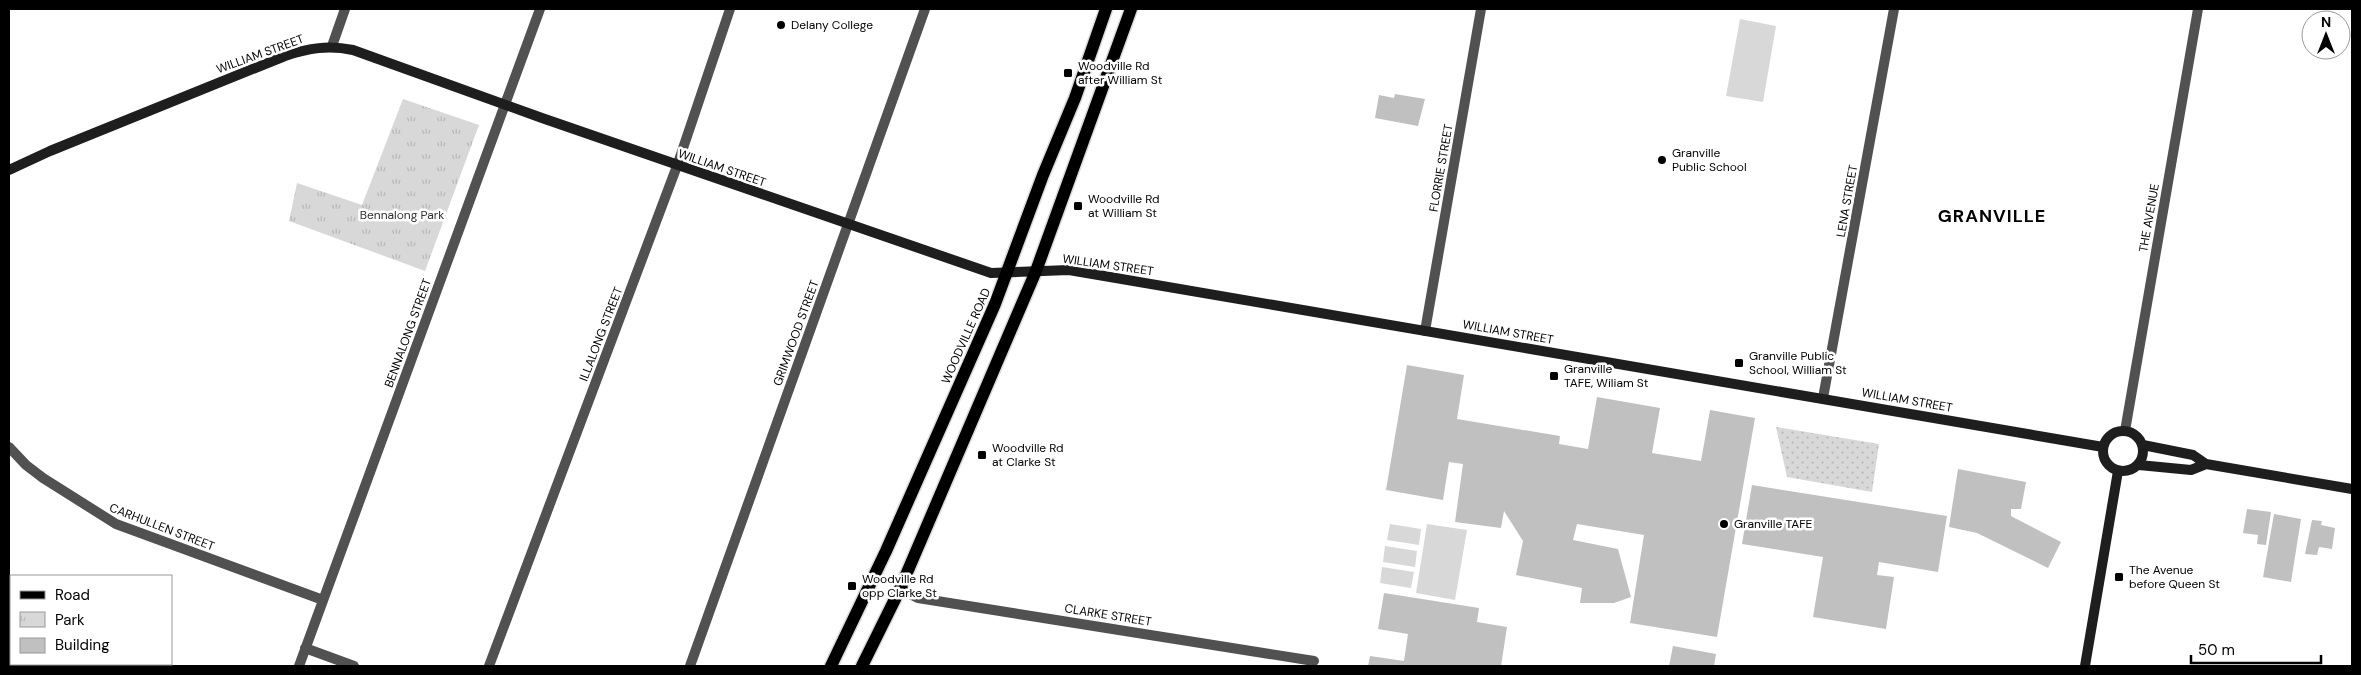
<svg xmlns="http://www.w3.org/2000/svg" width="2361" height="675" viewBox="0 0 2361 675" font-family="'DM Sans',sans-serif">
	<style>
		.grass { fill: url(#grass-dots) }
		.park { fill: url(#park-tufts) }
		.garden { fill: #d8d8d8 }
		.building { fill: #c0c0c0 }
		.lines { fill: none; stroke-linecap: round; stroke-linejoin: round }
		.primary-casing { stroke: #dbdbdb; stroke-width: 15 }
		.street { stroke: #515151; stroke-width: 10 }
		.secondary { stroke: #1e1e1e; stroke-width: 10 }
		.primary { stroke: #000; stroke-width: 12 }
		.poi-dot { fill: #000; stroke: #fff; stroke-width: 2 }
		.labels { text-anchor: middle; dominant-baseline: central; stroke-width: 5; stroke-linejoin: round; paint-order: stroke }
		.poi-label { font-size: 12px; fill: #000; stroke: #fff; text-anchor: start }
		.street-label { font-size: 12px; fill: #000; stroke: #fff }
		.park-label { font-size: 12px; fill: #2f2f2f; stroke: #fff }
		.district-label { font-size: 18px; font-weight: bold; letter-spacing: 1px; fill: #000; stroke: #fff }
	</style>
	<defs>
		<pattern id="grass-dots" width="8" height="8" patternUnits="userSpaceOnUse" patternTransform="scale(1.25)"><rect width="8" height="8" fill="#d8d8d8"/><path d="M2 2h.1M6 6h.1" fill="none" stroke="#b8b8b8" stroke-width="1.8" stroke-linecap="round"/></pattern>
		<pattern id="park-tufts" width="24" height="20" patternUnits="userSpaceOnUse" patternTransform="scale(1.25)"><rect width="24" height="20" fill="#d8d8d8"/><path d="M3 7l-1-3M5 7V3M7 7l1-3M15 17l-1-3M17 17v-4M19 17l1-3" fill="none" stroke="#b8b8b8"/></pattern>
	</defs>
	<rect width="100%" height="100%" fill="#fff"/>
	<path class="grass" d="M 1776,427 L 1879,444 L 1872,492 L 1787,477 Z"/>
	<path class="park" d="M 403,99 L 479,125 L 425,271 L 289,221 L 297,183 L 362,205 Z"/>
	<path class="garden" d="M 1740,19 L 1776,26 L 1763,102 L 1726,96 Z
		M 1390,524 L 1421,529 L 1419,545 L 1387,540 Z
		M 1427,524 L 1467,530 L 1455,600 L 1416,593 Z
		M 1385,546 L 1417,551 L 1415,567 L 1383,562 Z
		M 1382,567 L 1414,572 L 1411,588 L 1380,583 Z"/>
	<path class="building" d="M 1395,94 L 1425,99 L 1418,126 L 1375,118 L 1379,95 L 1394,98 Z
		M 1407,365 L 1464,375 L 1457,419 L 1560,436 L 1559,444 L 1588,449 L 1597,397 L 1660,408 L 1652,453 L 1701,461 L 1710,410 L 1755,418 L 1717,637 L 1630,623 L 1644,535 L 1577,524 L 1573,540 L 1618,549 L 1631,597 L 1614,603 L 1580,603 L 1582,588 L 1516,575 L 1523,541 L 1504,511 L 1501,528 L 1455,522 L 1463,464 L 1449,462 L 1443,500 L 1386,490 Z
		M 1958,469 L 2026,482 L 2021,509 L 2011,509 L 2011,516 L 2061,542 L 2048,568 L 1977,533 L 1949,527 Z
		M 1752,485 L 1947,516 L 1938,572 L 1879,562 L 1877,575 L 1894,577 L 1886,629 L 1813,617 L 1823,557 L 1742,544 Z
		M 2247,509 L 2271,512 L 2266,545 L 2257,544 L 2258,535 L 2243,533 Z
		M 2274,514 L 2301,519 L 2291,582 L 2263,577 Z
		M 2312,520 L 2322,521 L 2321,525 L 2335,528 L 2332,549 L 2319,547 L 2317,555 L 2305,554 Z
		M 1384,593 L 1479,608 L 1477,622 L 1507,627 L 1501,666 L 1368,666 L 1370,656 L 1404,661 L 1408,634 L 1378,629 Z
		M 1673,646 L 1716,654 L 1714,666 L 1669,666 Z"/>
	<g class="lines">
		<g class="primary-casing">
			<path id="primary" d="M 831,666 L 886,551 L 995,304 L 1043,175 L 1075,98 L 1106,9
				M 862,666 L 900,589 L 1036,271 L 1131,9"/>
		</g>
		<path class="street" d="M 332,46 L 345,9
			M 1425,331 L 1481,9
			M 1823,398 L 1894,9
			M 2125,431 L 2198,9
			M 9,447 L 26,465 L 43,478 L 116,524 L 323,600
			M 900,589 L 918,598 L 1314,661
			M 305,648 L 354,666
			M 299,666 L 540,9
			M 489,666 L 677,166 L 730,9
			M 690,666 L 925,9"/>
		<path class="secondary" d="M 9,170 L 50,151 L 285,56 C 309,48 328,45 353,50 L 542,118 L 991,273 L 1069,270 L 2103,447
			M2103 451a20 20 0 1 1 40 0a20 20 0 1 1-40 0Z
			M 2143,445 L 2193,455 L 2206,464 L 2352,489
			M 2139,465 L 2191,470 L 2206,464
			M 2085,666 L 2118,471"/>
		<use href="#primary" class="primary"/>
	</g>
	<g class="poi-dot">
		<circle cx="781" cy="25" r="5"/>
		<rect x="1063" y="68" width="10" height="10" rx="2.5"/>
		<circle cx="1662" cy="160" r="5"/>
		<rect x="1073" y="201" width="10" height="10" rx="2.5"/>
		<rect x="1734" y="358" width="10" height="10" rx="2.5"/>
		<rect x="1549" y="371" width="10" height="10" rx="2.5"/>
		<rect x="977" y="450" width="10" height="10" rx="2.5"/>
		<circle cx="1724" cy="524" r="5"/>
		<rect x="2114" y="572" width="10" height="10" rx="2.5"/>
		<rect x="847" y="581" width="10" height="10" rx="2.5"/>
	</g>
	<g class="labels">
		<g class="poi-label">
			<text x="791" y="25">Delany College</text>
			<text x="1078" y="66">Woodville Rd<tspan x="1078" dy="14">after William St</tspan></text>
			<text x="1672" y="153">Granville<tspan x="1672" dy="14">Public School</tspan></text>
			<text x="1088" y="199">Woodville Rd<tspan x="1088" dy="14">at William St</tspan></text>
			<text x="1749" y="356">Granville Public<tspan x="1749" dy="14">School, William St</tspan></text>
			<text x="1564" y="369">Granville<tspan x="1564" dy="14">TAFE, Wiliam St</tspan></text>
			<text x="992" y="448">Woodville Rd<tspan x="992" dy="14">at Clarke St</tspan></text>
			<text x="1734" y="524">Granville TAFE</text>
			<text x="2129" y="570">The Avenue<tspan x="2129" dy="14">before Queen St</tspan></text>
			<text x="862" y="579">Woodville Rd<tspan x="862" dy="14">opp Clarke St</tspan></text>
		</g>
		<g class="street-label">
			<text transform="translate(260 54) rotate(-20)">WILLIAM STREET</text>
			<text transform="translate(722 168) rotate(19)">WILLIAM STREET</text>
			<text transform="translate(1441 168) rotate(-80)">FLORRIE STREET</text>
			<text transform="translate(1847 201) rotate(-80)">LENA STREET</text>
			<text transform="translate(2149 218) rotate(-80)">THE AVENUE</text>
			<text transform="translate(1108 265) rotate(8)">WILLIAM STREET</text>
			<text transform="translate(1508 332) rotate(10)">WILLIAM STREET</text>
			<text transform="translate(408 333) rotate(-70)">BENNALONG STREET</text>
			<text transform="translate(796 333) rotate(-70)">GRIMWOOD STREET</text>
			<text transform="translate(601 334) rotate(-69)">ILLALONG STREET</text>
			<text transform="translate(966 336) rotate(-66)">WOODVILLE ROAD</text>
			<text transform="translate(1907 400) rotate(10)">WILLIAM STREET</text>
			<text transform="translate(162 527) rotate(21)">CARHULLEN STREET</text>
			<text transform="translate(1108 615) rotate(9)">CLARKE STREET</text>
		</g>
		<g class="park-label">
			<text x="402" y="215">Bennalong Park</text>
		</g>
		<g class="district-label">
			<text x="1992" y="216">GRANVILLE</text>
		</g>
	</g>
	<rect width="2361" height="675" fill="none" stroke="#000000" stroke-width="20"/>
	<rect x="10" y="575" width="162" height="90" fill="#ffffff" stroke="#999999"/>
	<rect x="20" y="591" width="25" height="8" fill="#000000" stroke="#999999"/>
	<text x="55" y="600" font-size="15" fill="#000000">Road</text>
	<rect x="20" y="612" width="25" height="15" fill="url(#park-tufts)" stroke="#999999"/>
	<text x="55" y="625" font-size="15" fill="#000000">Park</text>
	<rect x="20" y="638" width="25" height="15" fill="#c0c0c0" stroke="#999999"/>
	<text x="55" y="650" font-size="15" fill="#000000">Building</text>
	<g transform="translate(2326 35)"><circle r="24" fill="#ffffff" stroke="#999999"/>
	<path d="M0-4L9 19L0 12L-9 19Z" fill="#000000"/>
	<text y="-8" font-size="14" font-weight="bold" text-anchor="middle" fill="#000000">N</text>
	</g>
	<path d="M2191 655v8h130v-8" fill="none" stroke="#000000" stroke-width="2.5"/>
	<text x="2198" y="655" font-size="15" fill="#000000" stroke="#ffffff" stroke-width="4" paint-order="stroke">50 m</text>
</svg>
